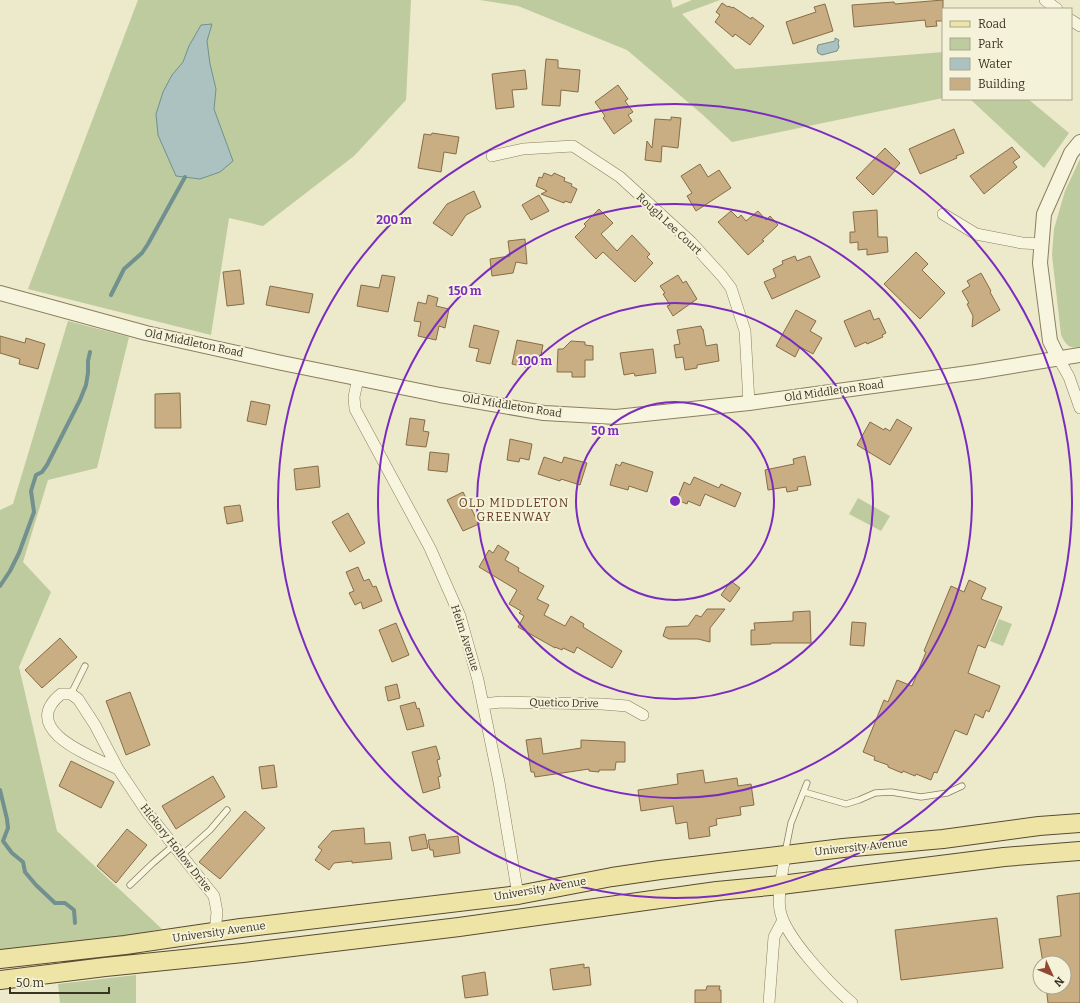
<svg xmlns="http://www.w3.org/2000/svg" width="1080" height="1003" viewBox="0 0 1080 1003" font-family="Bitter,serif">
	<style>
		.green { fill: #bdcb9e }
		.water { fill: #abc2c0; stroke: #71908f }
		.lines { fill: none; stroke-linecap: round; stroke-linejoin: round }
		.stream { stroke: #71908f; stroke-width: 4 }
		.building { fill: #c9ad83; stroke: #876d46 }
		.service-casing { stroke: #897e5f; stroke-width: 7 }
		.minor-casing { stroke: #897e5f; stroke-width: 12 }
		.tertiary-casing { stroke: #897e5f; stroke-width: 16 }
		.primary-casing { stroke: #584b33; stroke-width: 20 }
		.service { stroke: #f8f5de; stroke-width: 5.5 }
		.minor { stroke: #f8f5de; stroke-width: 11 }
		.tertiary { stroke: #f8f5de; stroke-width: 14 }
		.primary { stroke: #ede4a6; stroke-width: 18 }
		.ring { fill: none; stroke: #7b2cbf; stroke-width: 2 }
		.labels { text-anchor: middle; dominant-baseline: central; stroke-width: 4; stroke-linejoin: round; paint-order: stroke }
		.street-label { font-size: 11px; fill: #3b3322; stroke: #f5f2da }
		.neighbourhood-label { font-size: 12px; letter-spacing: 1px; fill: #653e23; stroke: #f5f2da }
		.centre { fill: #7b2cbf; stroke: #f5f2da; stroke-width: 2 }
		.ring-label { font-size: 12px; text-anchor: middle; font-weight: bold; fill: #7b2cbf; stroke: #f5f2da; stroke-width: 4; stroke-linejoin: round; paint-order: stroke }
	</style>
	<rect width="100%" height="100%" fill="#ede9cb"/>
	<path class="green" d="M 138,0 L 411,0 L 406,100 L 354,156 L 263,226 L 229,218 L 211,335 L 28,289 Z
		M 480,0 L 671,0 L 673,8 L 692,0 L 720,0 L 682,14 L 735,69 L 943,52 L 943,98 L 732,142 L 703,115 L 627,50 L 518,6 Z
		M 970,99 L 1028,99 L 1069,133 L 1044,168 Z
		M 1080,159 L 1080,347 C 1069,349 1066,345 1061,335 L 1052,255 L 1054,229 L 1065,191 Z
		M 68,321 L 129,337 L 97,468 L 48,480 L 23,562 L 51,592 L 19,667 L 57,831 L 162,929 L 105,940 L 0,951 L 0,510 L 13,504 Z
		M 858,498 L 890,516 L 881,531 L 849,514 Z
		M 999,619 L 1012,624 L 1003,646 L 990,641 Z
		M 136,975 L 136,1003 L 60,1003 L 58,984 Z"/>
	<path class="water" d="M 212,24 L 207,41 L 210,64 L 216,89 L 214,109 L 233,161 L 220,172 L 200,179 L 176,176 L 158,135 L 156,114 L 163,92 L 172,75 L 183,62 L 189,46 L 201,25 Z
		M 835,38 L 839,40 L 838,43 L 839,47 L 837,51 L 822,55 L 818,53 L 817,49 L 818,45 L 835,41 Z"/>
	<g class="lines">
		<path class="stream" d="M 111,295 L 124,269 L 142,253 L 148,244 L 185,177
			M 0,586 L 10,571 L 19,553 L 34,512 L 31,491 L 36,475 L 42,472 L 47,465 L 80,400 L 86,385 L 88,373 L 88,361 L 90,352
			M 0,790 L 7,819 L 8,828 L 3,841 L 12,853 L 23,862 L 25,872 L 36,885 L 55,903 L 65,903 L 74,910 L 75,923"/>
	</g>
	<path class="building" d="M 943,0 L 943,21 L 936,21 L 937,26 L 926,27 L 925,20 L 854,27 L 852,5 L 894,2 L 895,4 Z
		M 722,3 L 728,7 L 729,6 L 732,8 L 733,7 L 751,19 L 752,17 L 764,26 L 750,45 L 735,34 L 733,37 L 715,22 L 720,15 L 716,12 Z
		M 825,4 L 833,31 L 793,44 L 786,22 L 816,12 L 814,7 Z
		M 546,59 L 558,60 L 558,68 L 580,70 L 578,92 L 561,90 L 560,106 L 542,105 Z
		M 525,70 L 527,89 L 512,90 L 514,107 L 496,109 L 492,74 Z
		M 618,85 L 628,99 L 625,101 L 633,112 L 628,115 L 632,121 L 614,134 L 603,118 L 605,116 L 595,102 Z
		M 671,117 L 681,118 L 678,148 L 662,146 L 661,162 L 645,160 L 647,141 L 652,148 L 655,119 L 671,120 Z
		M 954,129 L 964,153 L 956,156 L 957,158 L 920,174 L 909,149 Z
		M 432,133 L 459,137 L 456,154 L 444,152 L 441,172 L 418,168 L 424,134 L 431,135 Z
		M 1012,147 L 1020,157 L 1013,162 L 1017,167 L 984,194 L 970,176 Z
		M 885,148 L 900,163 L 894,170 L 895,171 L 873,195 L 856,178 Z
		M 700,164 L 708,177 L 719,170 L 731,188 L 696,211 L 687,196 L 692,193 L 681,176 Z
		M 544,173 L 552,176 L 554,173 L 565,178 L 564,181 L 572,184 L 571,186 L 577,189 L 571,203 L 565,201 L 564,203 L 541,194 L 547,191 L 536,186 L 539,177 L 542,178 Z
		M 474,191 L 481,207 L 466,215 L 452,236 L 433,223 L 447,204 Z
		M 539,195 L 549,211 L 531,220 L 522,205 Z
		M 599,209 L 613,223 L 601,234 L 617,251 L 632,235 L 650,254 L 647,257 L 653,263 L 635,282 L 603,252 L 596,259 L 575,237 L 586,226 L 584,224 Z
		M 877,210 L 878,237 L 887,237 L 888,252 L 867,255 L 867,249 L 858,250 L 858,242 L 850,243 L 850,232 L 855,232 L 853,212 Z
		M 731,211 L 738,218 L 741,215 L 746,221 L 758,211 L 766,220 L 770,216 L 778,225 L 762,240 L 764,241 L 748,255 L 718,222 Z
		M 525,239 L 527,264 L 516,262 L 513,273 L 492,276 L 490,259 L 510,256 L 508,241 Z
		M 916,252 L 928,264 L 922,270 L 945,293 L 920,319 L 884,284 Z
		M 795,256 L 797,261 L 810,256 L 820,277 L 772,299 L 764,282 L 776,277 L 773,269 L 783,264 L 782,261 Z
		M 240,270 L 244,304 L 227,306 L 223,272 Z
		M 981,273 L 991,291 L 990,292 L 1000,310 L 972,327 L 973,316 L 967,304 L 969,303 L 962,291 L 970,286 L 967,281 Z
		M 382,275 L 395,277 L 388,312 L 357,306 L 361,285 L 379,288 Z
		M 678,275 L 683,283 L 686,281 L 697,299 L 673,316 L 667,306 L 670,305 L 663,294 L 665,293 L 660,286 Z
		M 270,286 L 313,294 L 309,313 L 266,305 Z
		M 428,295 L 438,298 L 436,306 L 449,309 L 445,328 L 439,326 L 436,340 L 418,336 L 421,322 L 414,321 L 418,302 L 426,304 Z
		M 796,310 L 816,321 L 810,331 L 822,338 L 813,354 L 800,347 L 795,357 L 776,346 Z
		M 870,310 L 874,320 L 879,318 L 886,333 L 882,335 L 883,337 L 867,344 L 866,342 L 855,347 L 844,321 Z
		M 474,325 L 499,331 L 490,364 L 476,361 L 479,349 L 469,347 Z
		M 701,326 L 702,329 L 703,329 L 706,346 L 717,344 L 719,361 L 697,365 L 697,368 L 685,370 L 683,357 L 676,358 L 674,345 L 680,344 L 677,330 Z
		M 0,336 L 25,343 L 26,338 L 45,344 L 38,369 L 19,364 L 20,359 L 0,353 Z
		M 517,340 L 543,345 L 539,365 L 527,363 L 526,367 L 512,364 Z
		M 571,341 L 585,342 L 585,345 L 593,346 L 593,360 L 585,360 L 585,377 L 572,377 L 572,372 L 557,372 L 558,349 L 563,349 Z
		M 653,349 L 656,373 L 635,376 L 634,373 L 624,375 L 620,353 Z
		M 180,393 L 181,428 L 155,428 L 155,394 Z
		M 251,401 L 270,405 L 266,425 L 247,421 Z
		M 410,418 L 425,420 L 423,431 L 429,432 L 426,447 L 406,445 Z
		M 897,419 L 912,428 L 890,465 L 857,445 L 870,422 L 884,430 L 885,428 L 890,431 Z
		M 510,439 L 532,444 L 529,460 L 520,458 L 519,462 L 507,460 Z
		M 430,452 L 449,454 L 447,472 L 428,470 Z
		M 805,456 L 811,485 L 797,487 L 798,490 L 787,492 L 786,487 L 768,490 L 765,470 L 794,464 L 793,459 Z
		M 544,457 L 562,463 L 564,457 L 587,463 L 580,485 L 561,479 L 560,481 L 538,474 Z
		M 622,462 L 653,472 L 647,492 L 629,486 L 628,490 L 610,485 L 616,464 L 620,466 Z
		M 318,466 L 320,487 L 296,490 L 294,469 Z
		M 694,477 L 719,488 L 721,484 L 741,493 L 735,507 L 705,494 L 700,506 L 688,501 L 687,504 L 677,500 L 684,482 L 690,485 Z
		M 463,492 L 479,524 L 463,531 L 447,500 Z
		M 240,505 L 243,521 L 227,524 L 224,507 Z
		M 348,513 L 365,543 L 350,552 L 332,522 Z
		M 498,545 L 509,552 L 505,560 L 519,568 L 518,571 L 544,586 L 537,599 L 549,605 L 544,615 L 565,626 L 571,616 L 584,624 L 583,627 L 622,651 L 612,668 L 577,647 L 574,653 L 563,648 L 562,650 L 555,647 L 555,648 L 518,627 L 524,616 L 519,613 L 521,611 L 509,604 L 517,590 L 479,567 L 489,550 L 493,553 Z
		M 358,567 L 364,581 L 369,579 L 373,587 L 376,586 L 382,601 L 363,609 L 361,602 L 355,605 L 349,593 L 354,591 L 346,572 Z
		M 969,580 L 986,588 L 981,599 L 1002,607 L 985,648 L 978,645 L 968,673 L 1000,686 L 989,712 L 986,710 L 983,718 L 975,714 L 967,735 L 955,730 L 937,773 L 934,772 L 931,780 L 916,774 L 915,776 L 903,771 L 902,773 L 888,767 L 888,765 L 874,760 L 875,757 L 863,752 L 884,700 L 888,702 L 897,680 L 912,686 L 926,652 L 924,651 L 951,586 L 964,592 Z
		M 731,581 L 740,588 L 730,602 L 721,595 Z
		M 707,609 L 725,609 L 710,628 L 710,642 L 698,639 L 669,639 L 663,636 L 666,627 L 688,626 L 696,615 L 701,617 Z
		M 810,611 L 811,643 L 771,643 L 771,644 L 751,645 L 751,630 L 755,630 L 754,623 L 793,621 L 793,612 Z
		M 852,622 L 866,623 L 864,646 L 850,645 Z
		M 396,623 L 409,655 L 392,662 L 379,630 Z
		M 60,638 L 77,657 L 42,688 L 25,670 Z
		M 397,684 L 400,698 L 388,701 L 385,687 Z
		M 130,692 L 150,745 L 126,755 L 106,701 Z
		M 415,702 L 417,709 L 419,708 L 424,726 L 407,730 L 400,706 Z
		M 541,738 L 543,754 L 581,748 L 581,740 L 625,742 L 625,762 L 616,762 L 615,770 L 599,770 L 599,772 L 589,771 L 589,769 L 535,777 L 534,772 L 531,772 L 526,740 Z
		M 436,746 L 440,759 L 437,760 L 441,776 L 438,777 L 440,788 L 423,793 L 412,752 Z
		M 71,761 L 114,782 L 101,808 L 59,786 Z
		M 274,765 L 277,787 L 262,789 L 259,767 Z
		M 703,770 L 705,783 L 737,778 L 738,786 L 751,784 L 754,805 L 740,807 L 741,815 L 716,819 L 717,825 L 709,827 L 710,836 L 689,839 L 687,822 L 676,824 L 673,806 L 641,811 L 638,790 L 678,784 L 677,774 Z
		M 213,776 L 225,797 L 176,829 L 162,806 Z
		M 245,811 L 265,828 L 220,879 L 199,862 Z
		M 364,828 L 365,844 L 390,842 L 392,859 L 352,863 L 352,861 L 334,863 L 329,870 L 315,860 L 322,850 L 318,847 L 332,831 Z
		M 127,829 L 147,845 L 116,883 L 97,866 Z
		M 425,834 L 428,848 L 412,851 L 409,837 Z
		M 458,836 L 460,853 L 434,857 L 433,850 L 430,850 L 428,840 Z
		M 1080,893 L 1080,1003 L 1048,1003 L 1046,987 L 1064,987 L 1064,963 L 1043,963 L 1039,939 L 1061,936 L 1057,896 Z
		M 997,918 L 1003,968 L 901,980 L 895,930 Z
		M 584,964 L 584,968 L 589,967 L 591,985 L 553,990 L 550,969 Z
		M 485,972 L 488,995 L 465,998 L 462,976 Z
		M 707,986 L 720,986 L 719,990 L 721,990 L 721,1003 L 695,1003 L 695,990 L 706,990 Z"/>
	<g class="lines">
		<g class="service-casing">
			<path id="service" d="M 71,694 L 85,666
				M 804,792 L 846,804 L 859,800 L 875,793 L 891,792 L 921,797 L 947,793 L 962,786
				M 785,853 L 791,823 L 807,783
				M 182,855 L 210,830 L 227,810
				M 130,885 L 153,863 L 174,845"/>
		</g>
		<g class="minor-casing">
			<path id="minor" d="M 1045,0 L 1057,9
				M 1071,20 L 1080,26
				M 492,156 L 523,149 L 573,146 L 620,177 L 691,242 L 722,276 L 731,288 L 745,331 L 749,403
				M 943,214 L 976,234 L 1022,243 L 1042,244
				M 1059,359 L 1069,377 L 1080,408
				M 358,378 L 354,397 L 355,409 L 430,548 L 460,616 L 478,680 L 499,782 L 518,895
				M 483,704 L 501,702 L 602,704 L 627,706 L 643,715
				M 118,769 C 93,757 17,730 61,694 L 71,694 L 78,699 L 95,725 L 118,769 L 147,812 L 214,896 L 217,912 L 215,932
				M 785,855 C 783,871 777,894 780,910 C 784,936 831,985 852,1003
				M 769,1003 L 774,937 L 783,920"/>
		</g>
		<g class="tertiary-casing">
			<path id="tertiary" d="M 0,293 L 146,333 L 282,363 L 440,395 L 544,413 L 616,417 L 749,403 L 976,372 L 1080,355
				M 1059,359 L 1050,341 L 1040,263 L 1044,214 L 1071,153 L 1080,142"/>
		</g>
		<g class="primary-casing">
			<path id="primary" d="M 0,959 L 125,945 L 241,928 L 518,895 L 612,877 L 660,870 L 843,848 L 943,839 L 1039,826 L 1080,823
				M 0,980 L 105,967 L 243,953 L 459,927 L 717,891 L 781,885 L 1004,857 L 1080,851"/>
		</g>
		<use href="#service" class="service"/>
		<use href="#minor" class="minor"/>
		<use href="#tertiary" class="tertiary"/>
		<use href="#primary" class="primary"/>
	</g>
	<g class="ring">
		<circle cx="675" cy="501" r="99"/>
		<circle cx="675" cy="501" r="198"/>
		<circle cx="675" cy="501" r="297"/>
		<circle cx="675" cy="501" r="397"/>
	</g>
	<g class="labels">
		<g class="street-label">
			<text transform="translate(669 224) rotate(43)">Rough Lee Court</text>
			<text transform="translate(194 343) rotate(12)">Old Middleton Road</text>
			<text transform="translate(834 391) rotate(-8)">Old Middleton Road</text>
			<text transform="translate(512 406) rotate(9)">Old Middleton Road</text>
			<text transform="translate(465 638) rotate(72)">Heim Avenue</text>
			<text transform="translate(564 703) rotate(1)">Quetico Drive</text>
			<text transform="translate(861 847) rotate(-6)">University Avenue</text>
			<text transform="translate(176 848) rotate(52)">Hickory Hollow Drive</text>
			<text transform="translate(540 889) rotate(-10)">University Avenue</text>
			<text transform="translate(219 932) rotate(-8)">University Avenue</text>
		</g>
		<g class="neighbourhood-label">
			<text x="514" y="503">OLD MIDDLETON<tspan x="514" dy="14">GREENWAY</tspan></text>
		</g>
	</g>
	<circle cx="675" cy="501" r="6" class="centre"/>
	<g class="ring-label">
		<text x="394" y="224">200 m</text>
		<text x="465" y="295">150 m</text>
		<text x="535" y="365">100 m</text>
		<text x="605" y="435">50 m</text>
	</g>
	<rect x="942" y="8" width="130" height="92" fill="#f5f2da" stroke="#aba690"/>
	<rect x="950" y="21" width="20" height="6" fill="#ede4a6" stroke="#aba690"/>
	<text x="978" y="28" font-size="12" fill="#3b3322">Road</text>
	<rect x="950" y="38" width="20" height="12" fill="#bdcb9e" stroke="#aba690"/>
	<text x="978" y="48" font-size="12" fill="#3b3322">Park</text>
	<rect x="950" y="58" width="20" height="12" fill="#abc2c0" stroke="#aba690"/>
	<text x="978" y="68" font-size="12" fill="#3b3322">Water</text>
	<rect x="950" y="78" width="20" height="12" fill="#c9ad83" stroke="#aba690"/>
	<text x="978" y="88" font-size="12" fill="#3b3322">Building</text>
	<g transform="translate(1052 975) rotate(134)"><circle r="19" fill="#f5f2da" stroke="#aba690"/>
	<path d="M0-3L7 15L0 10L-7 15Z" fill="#954532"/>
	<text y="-6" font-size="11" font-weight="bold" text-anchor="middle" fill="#3b3322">N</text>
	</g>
	<path d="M10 987v6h99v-6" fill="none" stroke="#3b3322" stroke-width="2"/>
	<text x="16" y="987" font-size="12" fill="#3b3322" stroke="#f5f2da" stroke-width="3" paint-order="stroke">50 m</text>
</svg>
